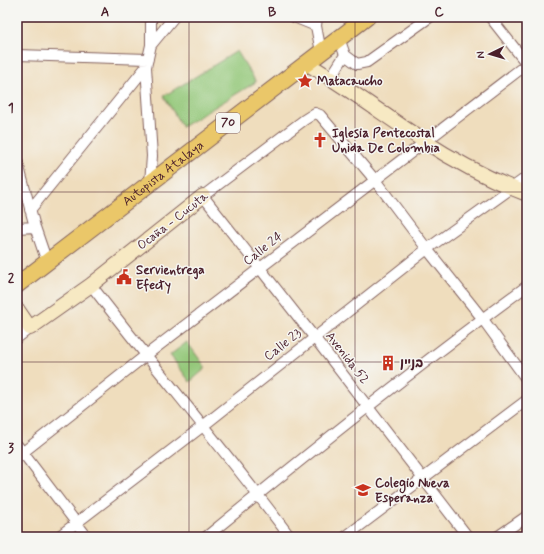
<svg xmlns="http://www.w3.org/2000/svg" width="544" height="554" viewBox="0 0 544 554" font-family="Mynerve,'Playpen Sans Hebrew',sans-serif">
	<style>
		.green { fill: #94c87a; stroke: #6f7452 }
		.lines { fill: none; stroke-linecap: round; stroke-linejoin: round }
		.street-casing { stroke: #84625e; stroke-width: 12 }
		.secondary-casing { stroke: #84625e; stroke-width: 16 }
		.primary-casing { stroke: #84625e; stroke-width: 18 }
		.street { stroke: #fff; stroke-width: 10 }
		.secondary { stroke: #f7e9c3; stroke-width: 14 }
		.primary { stroke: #eac769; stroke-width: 16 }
		.grid { fill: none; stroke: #4a1f2b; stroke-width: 1; stroke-opacity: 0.55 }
		.labels { text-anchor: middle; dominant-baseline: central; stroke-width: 3; stroke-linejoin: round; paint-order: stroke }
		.shield { fill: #f6f6f2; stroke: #7e6067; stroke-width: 1 }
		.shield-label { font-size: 12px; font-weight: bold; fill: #4a1f2b }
		.poi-label { font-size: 13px; font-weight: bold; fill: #4a1f2b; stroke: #f6f6f2; text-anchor: start }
		.street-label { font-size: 13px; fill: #4a1f2b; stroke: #f6f6f2 }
		.neatline { fill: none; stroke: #4a1f2b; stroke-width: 1.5 }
		.grid-label { font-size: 13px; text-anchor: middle; font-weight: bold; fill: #4a1f2b }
	</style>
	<rect width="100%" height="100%" fill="#f6f6f2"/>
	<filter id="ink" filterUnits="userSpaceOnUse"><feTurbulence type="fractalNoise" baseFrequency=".025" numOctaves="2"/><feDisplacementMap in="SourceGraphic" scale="8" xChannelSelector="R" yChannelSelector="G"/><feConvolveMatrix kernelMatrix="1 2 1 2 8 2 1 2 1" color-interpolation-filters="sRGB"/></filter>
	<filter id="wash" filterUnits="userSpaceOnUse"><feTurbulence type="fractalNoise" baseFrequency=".012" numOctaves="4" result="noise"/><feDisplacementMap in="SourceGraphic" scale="16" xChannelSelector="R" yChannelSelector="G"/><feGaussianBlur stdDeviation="0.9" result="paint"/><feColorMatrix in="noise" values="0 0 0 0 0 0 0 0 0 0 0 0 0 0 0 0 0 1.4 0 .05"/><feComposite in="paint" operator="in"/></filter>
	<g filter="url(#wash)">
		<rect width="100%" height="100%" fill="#efddbd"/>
		<path class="green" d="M 237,51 L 256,82 L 182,127 L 164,96 Z
			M 187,342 L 206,368 L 190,382 L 170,355 Z"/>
	</g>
	<g filter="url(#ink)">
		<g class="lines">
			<g class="street-casing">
				<path id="street" d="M 294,17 L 316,26
					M 317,17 L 316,26 L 321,52
					M 490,17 L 527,64
					M 339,38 L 345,55 L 357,64 L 367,62 L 430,17
					M 151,45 L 174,17
					M 17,55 L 148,59
					M 331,77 L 345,55
					M 17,160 L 35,227 L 47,262
					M 150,183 L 152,156 L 146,67 L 151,45 L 151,17
					M 30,210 L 146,67
					M 17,228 L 35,227
					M 91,285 C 156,370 226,451 290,537
					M 17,338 L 30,328
					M 17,445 L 87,537
					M 17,457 L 145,356 L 527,64
					M 58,537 L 203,426 L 427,249 L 527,177
					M 206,537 C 311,451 417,366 527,286
					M 345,537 L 527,400
					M 468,537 L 314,337 L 203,196 L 304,120 L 315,113 L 320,115 L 375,180 L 427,249 L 482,318 L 527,380
					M 497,537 L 527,516"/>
			</g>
			<g class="secondary-casing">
				<path id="secondary" d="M 306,63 C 347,87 384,115 424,141 C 456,162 491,180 527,194
					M 17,309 L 30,328 L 91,285 L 203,196"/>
			</g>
			<g class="primary-casing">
				<g id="primary">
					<path id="s1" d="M 17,285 L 367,17"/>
				</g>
			</g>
			<use href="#street" class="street"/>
			<use href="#secondary" class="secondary"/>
			<use href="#primary" class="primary"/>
		</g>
	</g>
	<path class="grid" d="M 189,17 L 189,537M 355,17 L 355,537M 17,192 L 527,192M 17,362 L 527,362"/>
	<defs>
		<g id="sight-bare" transform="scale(1.2)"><path d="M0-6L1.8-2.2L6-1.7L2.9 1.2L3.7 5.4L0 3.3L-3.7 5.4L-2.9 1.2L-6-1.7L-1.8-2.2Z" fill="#c8321e" stroke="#f6f6f2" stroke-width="2.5" paint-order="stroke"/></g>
		<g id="church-bare" transform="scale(1.2)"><path d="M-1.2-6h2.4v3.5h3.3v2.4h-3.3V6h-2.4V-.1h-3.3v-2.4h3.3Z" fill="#c8321e" stroke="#f6f6f2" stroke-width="2.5" paint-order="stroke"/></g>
		<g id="civic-bare" transform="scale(1.2)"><path d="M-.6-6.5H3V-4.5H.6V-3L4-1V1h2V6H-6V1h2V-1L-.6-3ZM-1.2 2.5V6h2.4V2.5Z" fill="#c8321e" stroke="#f6f6f2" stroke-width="2.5" paint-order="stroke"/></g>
		<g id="building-bare" transform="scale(1.2)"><path d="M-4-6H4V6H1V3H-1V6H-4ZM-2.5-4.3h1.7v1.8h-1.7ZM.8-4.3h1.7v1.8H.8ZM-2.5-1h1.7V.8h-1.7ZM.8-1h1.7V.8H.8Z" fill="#c8321e" stroke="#f6f6f2" stroke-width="2.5" paint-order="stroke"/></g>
		<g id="school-bare" transform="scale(1.2)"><path d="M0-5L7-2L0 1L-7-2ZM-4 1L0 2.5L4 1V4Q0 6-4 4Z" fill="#c8321e" stroke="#f6f6f2" stroke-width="2.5" paint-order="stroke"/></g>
	</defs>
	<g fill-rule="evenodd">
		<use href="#sight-bare" x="305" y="81"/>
		<use href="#church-bare" x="320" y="140"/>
		<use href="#civic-bare" x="124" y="277"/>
		<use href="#building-bare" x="388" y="363"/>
		<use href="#school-bare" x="363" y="490"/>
	</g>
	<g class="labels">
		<rect class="shield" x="216" y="113" width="24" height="20" rx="3"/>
		<g class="shield-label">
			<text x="228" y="123">70</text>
		</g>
		<g class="poi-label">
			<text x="317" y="81">Matacaucho</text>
			<text x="332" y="133">Iglesia Pentecostal<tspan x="332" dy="15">Unida De Colombia</tspan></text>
			<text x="136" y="270">Servientrega<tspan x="136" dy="15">Efecty</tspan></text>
			<text x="400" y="363">בניין</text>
			<text x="375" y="483">Colegio Nueva<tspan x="375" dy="15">Esperanza</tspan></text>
		</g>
		<g class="street-label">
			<text stroke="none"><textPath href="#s1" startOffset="184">Autopista Atalaya</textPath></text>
			<text transform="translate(173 221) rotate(-38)">Ocaña - Cucuta</text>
			<text transform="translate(263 249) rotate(-38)">Calle 24</text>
			<text transform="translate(283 345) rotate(-38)">Calle 23</text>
			<text transform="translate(347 358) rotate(52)">Avenida 52</text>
		</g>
	</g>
	<rect width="544" height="554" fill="none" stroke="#f6f6f2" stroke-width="44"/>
	<g transform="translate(490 54) rotate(265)" stroke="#f6f6f2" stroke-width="3" paint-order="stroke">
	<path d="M0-3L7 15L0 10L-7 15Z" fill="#4a1f2b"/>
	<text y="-6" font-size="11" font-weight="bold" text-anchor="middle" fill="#4a1f2b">N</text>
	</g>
	<rect x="22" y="22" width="500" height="510" class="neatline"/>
	<g class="grid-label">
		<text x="105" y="16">A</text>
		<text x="272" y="16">B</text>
		<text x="439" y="16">C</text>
		<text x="11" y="112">1</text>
		<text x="11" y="282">2</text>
		<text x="11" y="452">3</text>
	</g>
</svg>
